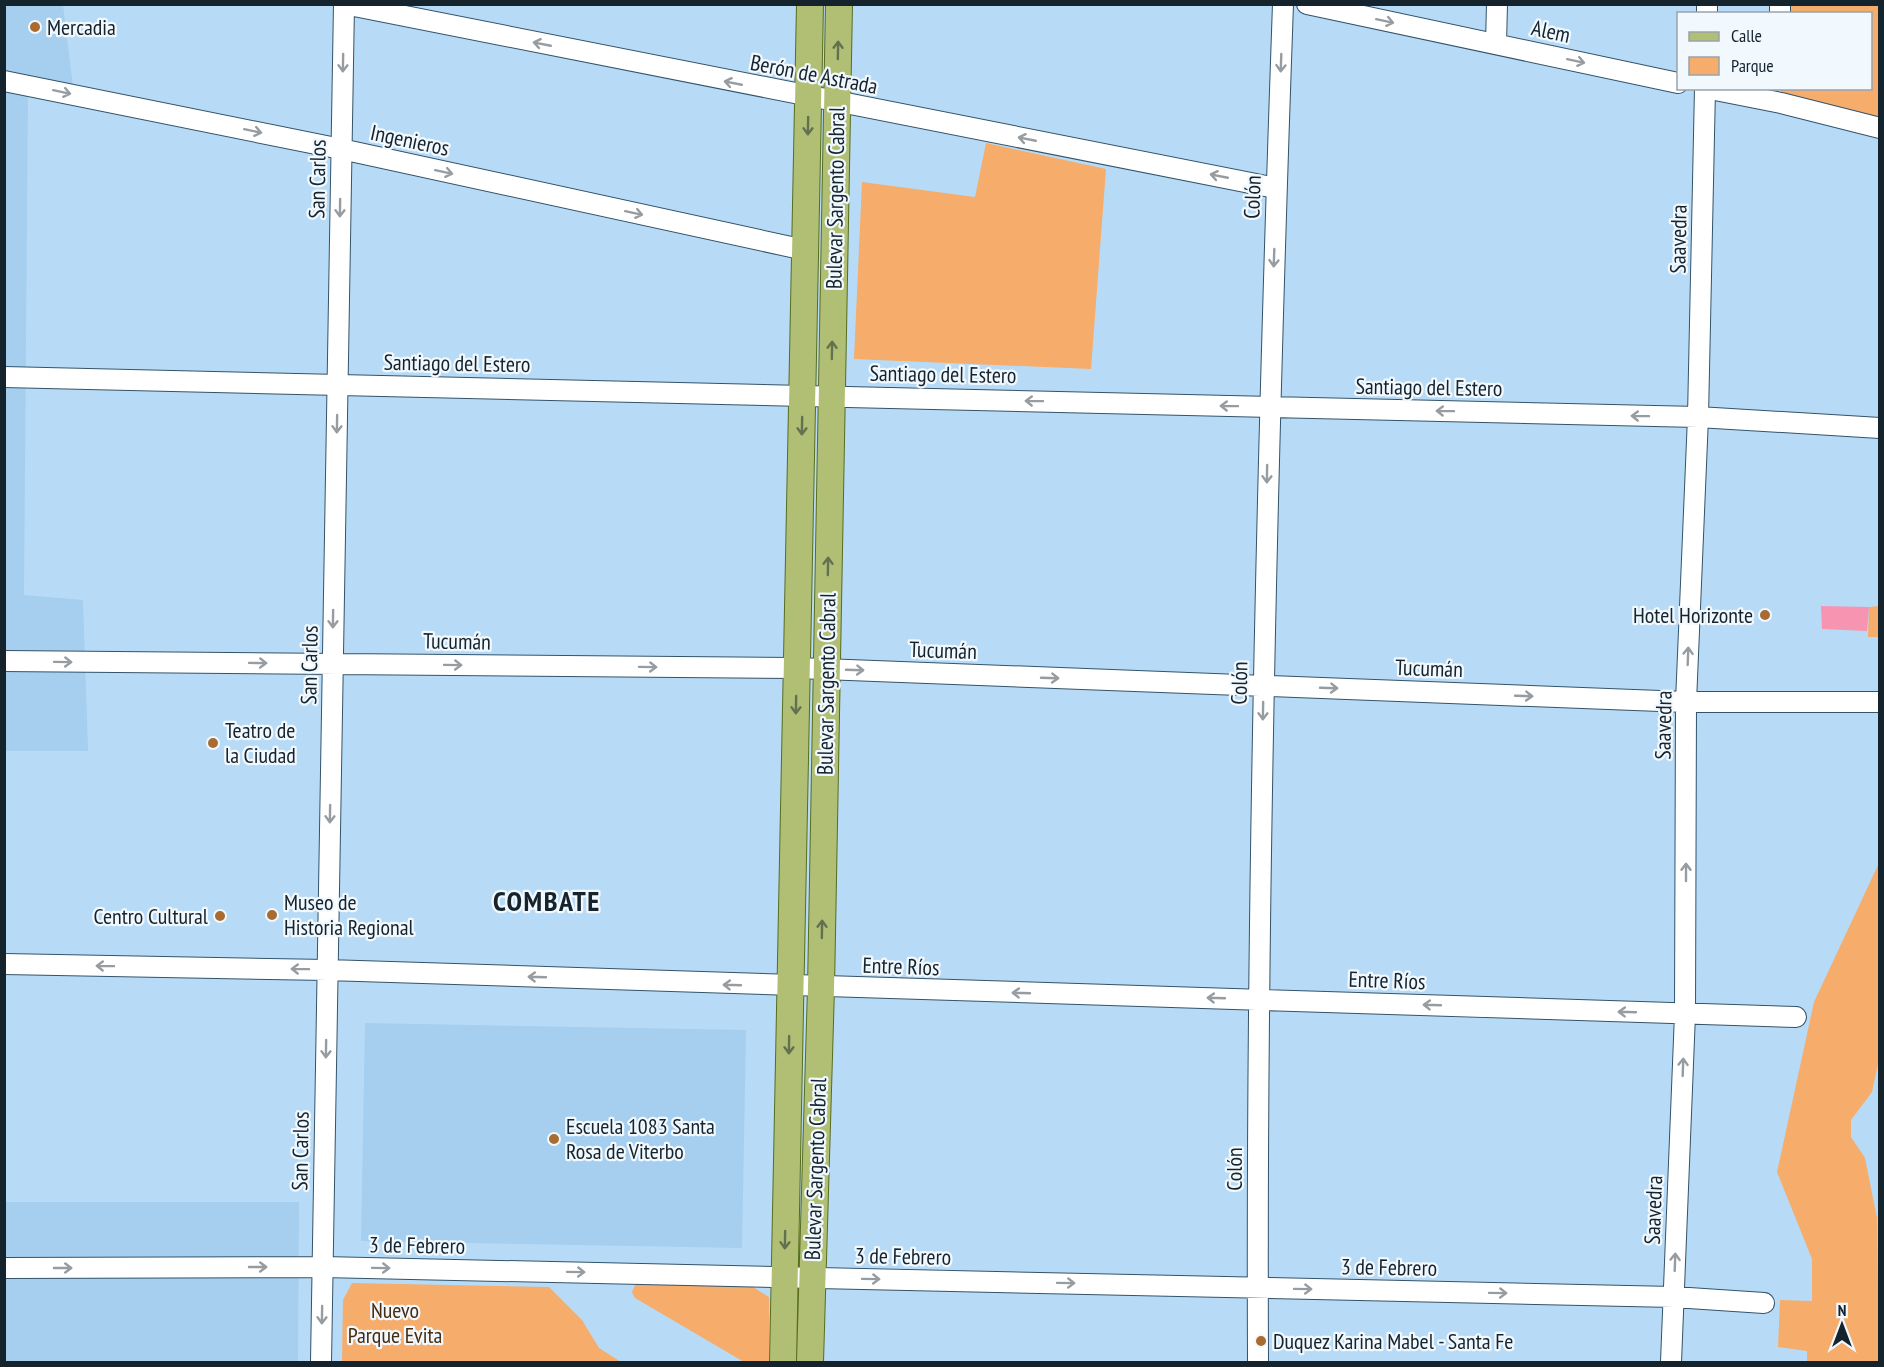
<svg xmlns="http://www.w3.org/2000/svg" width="1884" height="1367" viewBox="0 0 1884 1367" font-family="'PT Sans Narrow',sans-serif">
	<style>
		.built { fill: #a5ceef }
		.green { fill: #f6ac6a }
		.water { fill: #f794b1 }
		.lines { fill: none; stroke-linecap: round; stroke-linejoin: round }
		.minor-casing { stroke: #33536a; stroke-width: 22 }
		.major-casing { stroke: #576d1f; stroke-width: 28 }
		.minor { stroke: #fff; stroke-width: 20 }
		.major { stroke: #b0bf74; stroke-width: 26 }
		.oneway { stroke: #969ca0 }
		.oneway2 { stroke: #627150 }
		.poi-dot { fill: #a86b30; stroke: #f1f8fe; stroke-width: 2 }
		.labels { text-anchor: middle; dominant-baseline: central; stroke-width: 4.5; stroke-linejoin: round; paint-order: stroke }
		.poi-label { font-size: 22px; fill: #15232d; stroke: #f1f8fe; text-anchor: start }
		.street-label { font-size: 22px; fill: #15232d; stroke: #f1f8fe }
		.park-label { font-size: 22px; fill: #492b0e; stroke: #f1f8fe }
		.district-label { font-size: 28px; font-weight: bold; letter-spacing: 1.5px; fill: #15232d; stroke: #f1f8fe }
	</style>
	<rect width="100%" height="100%" fill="#b7dbf7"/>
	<path class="built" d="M 5,5 L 63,5 L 74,95 L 28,86 L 24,595 L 83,600 L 88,751 L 6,751 L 5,843 Z
		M 365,1023 L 746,1030 L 742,1248 L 361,1241 Z
		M 4,1202 L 299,1202 L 298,1362 L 5,1362 Z"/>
	<path class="green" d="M 1780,5 L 1879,5 L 1879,128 L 1781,103 L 1781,89 L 1870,88 L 1870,14 L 1780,13 Z
		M 986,143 L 1106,169 L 1091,369 L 854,359 L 862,182 L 975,197 Z
		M 1879,606 L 1879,637 L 1868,637 L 1869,607 Z
		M 1879,863 L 1879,1059 L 1872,1092 L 1851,1120 L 1851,1137 L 1865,1158 L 1877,1218 L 1879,1362 L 1807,1362 L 1807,1351 L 1778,1347 L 1780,1300 L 1812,1301 L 1812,1259 L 1777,1172 L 1814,1002 Z
		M 352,1283 L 549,1287 L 582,1320 L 599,1348 L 621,1362 L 342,1362 L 343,1300 Z
		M 636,1283 L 753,1287 L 769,1297 L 769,1362 L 744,1362 L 635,1298 L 632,1292 Z"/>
	<path class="water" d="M 1821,606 L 1869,607 L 1867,631 L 1822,629 Z"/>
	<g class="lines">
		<g class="minor-casing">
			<path id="minor" d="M 344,4 L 1276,188
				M 1307,4 L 1678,83
				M 1780,4 L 1780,14
				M 1707,14 L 1707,4
				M 1496,44 L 1497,4
				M 4,81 L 341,149 L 805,250
				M 4,377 L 1698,417 L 1880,428
				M 4,661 L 797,668 L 1686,702 L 1880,702
				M 4,964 L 327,970 L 1796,1017
				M 4,1268 L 323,1267 L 1674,1297 L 1764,1303
				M 321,1362 L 344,4
				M 1258,1362 C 1256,910 1267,457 1283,4
				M 1671,1362 L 1685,1014 L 1686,702 L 1698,417 L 1705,88 L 1781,103 L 1880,128"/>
		</g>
		<g class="major-casing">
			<path id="major" d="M 783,1362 L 810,4
				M 810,1362 L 821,988 L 839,4"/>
		</g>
		<use href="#minor" class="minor"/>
		<use href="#major" class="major"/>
	</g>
	<defs><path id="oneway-shaft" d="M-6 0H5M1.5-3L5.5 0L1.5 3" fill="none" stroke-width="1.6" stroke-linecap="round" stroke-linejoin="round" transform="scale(1.5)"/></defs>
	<g class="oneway">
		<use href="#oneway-shaft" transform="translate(1385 21) rotate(12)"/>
		<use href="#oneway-shaft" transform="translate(542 44) rotate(-169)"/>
		<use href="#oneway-shaft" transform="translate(1576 61) rotate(12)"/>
		<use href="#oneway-shaft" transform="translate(343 63) rotate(91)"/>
		<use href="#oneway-shaft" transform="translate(1281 63) rotate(92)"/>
		<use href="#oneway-shaft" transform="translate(733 83) rotate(-169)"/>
		<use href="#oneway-shaft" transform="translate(62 92) rotate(12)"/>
		<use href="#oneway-shaft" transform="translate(253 131) rotate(12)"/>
		<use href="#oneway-shaft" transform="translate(1027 139) rotate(-169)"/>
		<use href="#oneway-shaft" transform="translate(444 172) rotate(12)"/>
		<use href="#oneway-shaft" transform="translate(1219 176) rotate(-169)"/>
		<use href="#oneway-shaft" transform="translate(340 208) rotate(91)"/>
		<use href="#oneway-shaft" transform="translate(634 213) rotate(12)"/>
		<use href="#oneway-shaft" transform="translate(1274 258) rotate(92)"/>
		<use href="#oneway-shaft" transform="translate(1034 401) rotate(-179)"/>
		<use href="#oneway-shaft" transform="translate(1229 406) rotate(-179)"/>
		<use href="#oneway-shaft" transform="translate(1445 411) rotate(-179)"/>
		<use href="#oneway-shaft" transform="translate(1640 416) rotate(-179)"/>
		<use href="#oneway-shaft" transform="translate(337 424) rotate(91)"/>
		<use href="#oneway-shaft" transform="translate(1267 474) rotate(91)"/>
		<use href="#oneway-shaft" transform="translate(333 619) rotate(91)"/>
		<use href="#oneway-shaft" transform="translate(1688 656) rotate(-88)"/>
		<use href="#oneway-shaft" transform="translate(63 662) rotate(1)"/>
		<use href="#oneway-shaft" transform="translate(258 663) rotate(1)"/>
		<use href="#oneway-shaft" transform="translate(453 665) rotate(1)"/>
		<use href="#oneway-shaft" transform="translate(648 667) rotate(1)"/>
		<use href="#oneway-shaft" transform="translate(855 670) rotate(2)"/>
		<use href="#oneway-shaft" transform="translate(1050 678) rotate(2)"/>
		<use href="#oneway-shaft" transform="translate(1329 688) rotate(2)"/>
		<use href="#oneway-shaft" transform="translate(1524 696) rotate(2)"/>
		<use href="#oneway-shaft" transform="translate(1263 711) rotate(91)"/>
		<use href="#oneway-shaft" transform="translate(330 814) rotate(91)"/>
		<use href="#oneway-shaft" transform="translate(1686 872) rotate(-90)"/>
		<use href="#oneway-shaft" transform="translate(105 966) rotate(-179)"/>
		<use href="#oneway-shaft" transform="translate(300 969) rotate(-179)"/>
		<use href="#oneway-shaft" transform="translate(537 977) rotate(-178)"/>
		<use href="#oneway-shaft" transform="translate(732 985) rotate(-178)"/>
		<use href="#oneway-shaft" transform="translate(1021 993) rotate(-178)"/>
		<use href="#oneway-shaft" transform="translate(1216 998) rotate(-178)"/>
		<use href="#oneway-shaft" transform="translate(1432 1005) rotate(-178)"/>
		<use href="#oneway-shaft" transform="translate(1627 1012) rotate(-178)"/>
		<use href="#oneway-shaft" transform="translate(326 1049) rotate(91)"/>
		<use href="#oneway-shaft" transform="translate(1683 1067) rotate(-88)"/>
		<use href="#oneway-shaft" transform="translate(1675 1262) rotate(-88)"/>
		<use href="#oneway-shaft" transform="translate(258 1267)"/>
		<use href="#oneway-shaft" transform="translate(63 1268)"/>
		<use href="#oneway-shaft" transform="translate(381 1268) rotate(1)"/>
		<use href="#oneway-shaft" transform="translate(576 1272) rotate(1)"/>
		<use href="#oneway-shaft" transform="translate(871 1279) rotate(1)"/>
		<use href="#oneway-shaft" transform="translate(1066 1283) rotate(1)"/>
		<use href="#oneway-shaft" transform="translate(1303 1289) rotate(1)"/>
		<use href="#oneway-shaft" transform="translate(1498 1293) rotate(1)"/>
		<use href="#oneway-shaft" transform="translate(322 1315) rotate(91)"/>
	</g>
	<g class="oneway2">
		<use href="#oneway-shaft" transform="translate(838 50) rotate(-89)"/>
		<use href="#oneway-shaft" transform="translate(808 126) rotate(91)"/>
		<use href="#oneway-shaft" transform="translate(832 350) rotate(-89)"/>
		<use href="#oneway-shaft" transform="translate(802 426) rotate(91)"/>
		<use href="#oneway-shaft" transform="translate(828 566) rotate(-89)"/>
		<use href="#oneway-shaft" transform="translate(796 705) rotate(91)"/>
		<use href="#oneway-shaft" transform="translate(822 929) rotate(-89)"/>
		<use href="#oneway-shaft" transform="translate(789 1045) rotate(91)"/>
		<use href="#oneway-shaft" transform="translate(785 1240) rotate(91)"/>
	</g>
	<g class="poi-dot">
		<circle cx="35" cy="27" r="6"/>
		<circle cx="1765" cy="615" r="6"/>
		<circle cx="213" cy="743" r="6"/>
		<circle cx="272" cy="915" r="6"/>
		<circle cx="220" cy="916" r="6"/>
		<circle cx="554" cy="1139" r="6"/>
		<circle cx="1261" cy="1341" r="6"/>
	</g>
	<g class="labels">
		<g class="poi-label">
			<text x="47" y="27">Mercadia</text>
			<text x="1753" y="615" text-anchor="end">Hotel Horizonte</text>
			<text x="225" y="730">Teatro de<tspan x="225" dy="25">la Ciudad</tspan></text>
			<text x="284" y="902">Museo de<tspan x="284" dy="25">Historia Regional</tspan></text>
			<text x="208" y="916" text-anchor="end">Centro Cultural</text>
			<text x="566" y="1126">Escuela 1083 Santa<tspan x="566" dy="25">Rosa de Viterbo</tspan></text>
			<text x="1273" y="1341">Duquez Karina Mabel - Santa Fe</text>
		</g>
		<g class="street-label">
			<text transform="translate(1551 31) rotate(12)">Alem</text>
			<text transform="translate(814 74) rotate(11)">Berón de Astrada</text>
			<text transform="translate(410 140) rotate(12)">Ingenieros</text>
			<text transform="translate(317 179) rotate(-89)">San Carlos</text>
			<text transform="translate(1252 197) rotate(-88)">Colón</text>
			<text transform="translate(835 198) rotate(-89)">Bulevar Sargento Cabral</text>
			<text transform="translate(1678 239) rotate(-89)">Saavedra</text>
			<text transform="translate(457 363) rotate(1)">Santiago del Estero</text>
			<text transform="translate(943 374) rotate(1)">Santiago del Estero</text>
			<text transform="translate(1429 387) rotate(1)">Santiago del Estero</text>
			<text transform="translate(457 641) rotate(1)">Tucumán</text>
			<text transform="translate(943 650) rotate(2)">Tucumán</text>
			<text transform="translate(309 665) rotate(-89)">San Carlos</text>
			<text transform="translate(1429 668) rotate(2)">Tucumán</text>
			<text transform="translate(1239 683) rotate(-89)">Colón</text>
			<text transform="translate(826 684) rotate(-89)">Bulevar Sargento Cabral</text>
			<text transform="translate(1663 725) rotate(-89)">Saavedra</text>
			<text transform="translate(901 966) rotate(2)">Entre Ríos</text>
			<text transform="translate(1387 980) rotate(2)">Entre Ríos</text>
			<text transform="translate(300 1151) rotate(-89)">San Carlos</text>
			<text transform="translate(815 1169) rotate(-88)">Bulevar Sargento Cabral</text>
			<text transform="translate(1234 1169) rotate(-90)">Colón</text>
			<text transform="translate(1653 1210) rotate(-88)">Saavedra</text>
			<text transform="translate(417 1245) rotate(1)">3 de Febrero</text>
			<text transform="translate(903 1256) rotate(1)">3 de Febrero</text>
			<text transform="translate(1389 1267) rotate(1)">3 de Febrero</text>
		</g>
		<g class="park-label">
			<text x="395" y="1310">Nuevo<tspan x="395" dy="25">Parque Evita</tspan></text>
		</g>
		<g class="district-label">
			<text x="547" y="900">COMBATE</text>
		</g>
	</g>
	<rect width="1884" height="1367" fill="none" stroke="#15232d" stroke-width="12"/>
	<rect x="1677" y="12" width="195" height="78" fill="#f1f8fe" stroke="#99a3aa" stroke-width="1.5"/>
	<rect x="1689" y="32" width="30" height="9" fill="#b0bf74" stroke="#99a3aa" stroke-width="1.5"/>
	<text x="1731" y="42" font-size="18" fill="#15232d">Calle</text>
	<rect x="1689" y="57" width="30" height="18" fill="#f6ac6a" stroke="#99a3aa" stroke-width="1.5"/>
	<text x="1731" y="72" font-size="18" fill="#15232d">Parque</text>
	<g transform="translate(1842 1325)" stroke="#f1f8fe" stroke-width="4.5" paint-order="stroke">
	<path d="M0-4.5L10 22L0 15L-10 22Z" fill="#15232d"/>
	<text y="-9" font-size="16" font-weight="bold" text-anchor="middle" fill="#15232d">N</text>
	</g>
</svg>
